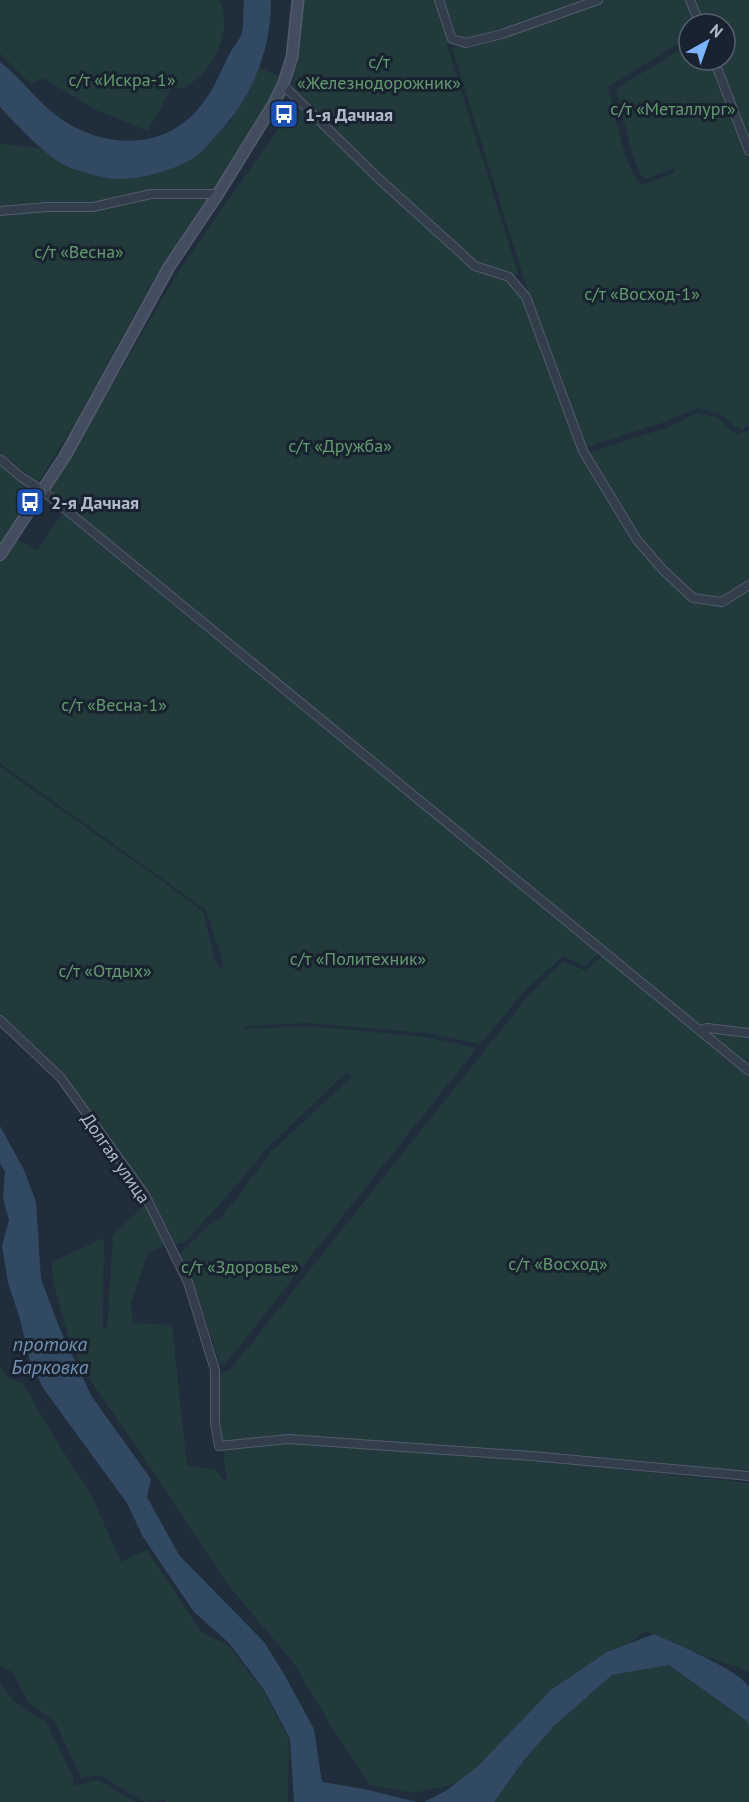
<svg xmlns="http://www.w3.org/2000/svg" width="749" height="1802" viewBox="0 0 749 1802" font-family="'PT Sans',sans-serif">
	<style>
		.green { fill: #223a3c }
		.water { fill: #324964 }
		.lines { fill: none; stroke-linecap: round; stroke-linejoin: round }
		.minor-casing { stroke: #525c69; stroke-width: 10 }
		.secondary-casing { stroke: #525c69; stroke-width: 13 }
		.minor { stroke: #343e4b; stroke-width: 8 }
		.secondary { stroke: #424d5f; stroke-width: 10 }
		.labels { text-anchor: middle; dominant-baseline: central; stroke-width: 6; stroke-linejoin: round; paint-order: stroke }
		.park-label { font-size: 18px; fill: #649a6f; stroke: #192330 }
		.poi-label { font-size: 18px; font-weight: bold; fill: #afb9c8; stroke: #192330; text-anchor: start }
		.street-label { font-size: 18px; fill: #afb9c8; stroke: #192330 }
		.water-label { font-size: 20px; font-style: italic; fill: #7491b2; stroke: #192330 }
	</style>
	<rect width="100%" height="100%" fill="#202d3b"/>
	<path class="green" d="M 0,0 L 219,0 C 233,24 218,57 201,76 C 196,80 190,84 185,88 L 172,87 L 148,131 L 96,110 L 43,78 L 31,84 L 0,53 Z
		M 303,0 L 437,0 L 449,38 L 447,45 L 519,276 L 476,263 L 365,160 L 292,87 Z
		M 444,0 L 588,0 L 465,40 L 458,37 Z
		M 604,0 L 688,0 L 698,24 L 689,24 L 689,37 L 608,87 C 614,110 625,172 642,185 L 676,172 L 674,168 L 647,179 L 641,176 L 632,153 L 616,89 L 689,44 L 689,60 L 711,60 L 749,160 L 749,425 L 743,430 L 735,427 L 720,414 L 697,408 L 668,421 L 584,448 L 527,289 L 452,48 L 503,36 Z
		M 694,0 L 749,0 L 749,141 L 718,60 L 725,60 L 725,24 L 704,24 Z
		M 259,67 L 280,77 L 270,101 L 151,284 L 77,420 L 38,483 L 0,452 L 0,144 L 42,148 L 67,167 L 153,175 L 194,158 L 230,122 L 251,86 Z
		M 296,103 L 471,268 L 500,277 L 520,294 L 581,455 L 669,427 L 696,413 L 717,417 L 737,435 L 749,430 L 749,1068 L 49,490 L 180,269 Z
		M 0,464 L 35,493 L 0,545 Z
		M 62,514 L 599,953 L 585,966 L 563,956 L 525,991 L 480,1044 L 427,1033 L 309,1023 L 243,1026 L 244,1029 L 309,1026 L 426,1037 L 477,1048 L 225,1364 L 220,1364 L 193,1282 L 180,1254 L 209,1225 L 222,1217 L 270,1153 L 352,1076 L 347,1072 L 267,1148 L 235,1187 L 185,1242 L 176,1245 L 149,1192 L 64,1076 L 0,1016 L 0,767 L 168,885 L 203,912 L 217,965 L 222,969 L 223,963 L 206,910 L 0,763 L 0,562 L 16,538 L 37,551 Z
		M 603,955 L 749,1077 L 749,1472 L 561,1453 L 550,1462 L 749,1483 L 749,1671 L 707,1657 L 646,1631 L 586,1672 L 468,1781 L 413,1793 L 370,1785 L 334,1731 L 292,1661 L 228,1585 L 144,1458 L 92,1383 L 71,1346 L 55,1290 L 51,1262 L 104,1238 L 103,1327 L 107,1330 L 113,1235 L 139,1210 L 146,1205 L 164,1246 L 148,1253 L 131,1303 L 133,1323 L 172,1325 L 187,1466 L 214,1469 L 227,1483 L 221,1433 L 218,1374 L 230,1370 L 528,996 L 563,961 L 586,971 Z
		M 0,1366 L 8,1378 L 23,1383 L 49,1429 L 91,1494 L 121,1562 L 147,1550 L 202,1633 L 227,1644 L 263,1691 L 289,1740 L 288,1802 L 166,1802 L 165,1800 L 145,1802 L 100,1775 L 81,1778 L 55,1722 L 28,1702 L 12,1672 L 0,1666 Z
		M 669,1665 L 747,1721 L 749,1725 L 749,1802 L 494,1802 L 523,1762 L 554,1726 L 612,1675 Z
		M 0,1683 L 13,1700 L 27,1711 L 46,1721 L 73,1777 L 73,1786 L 98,1780 L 136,1802 L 0,1802 Z"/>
	<path class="water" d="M 244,0 L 271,0 C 271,54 250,102 212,140 C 206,146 200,155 192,159 C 171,171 143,179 118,179 C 106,179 80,172 69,167 C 49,160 15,123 0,107 L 0,62 C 23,79 39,105 64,121 C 111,151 172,149 205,100 C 216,85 222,68 231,51 C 234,46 238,41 241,36 C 244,28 243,10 244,0 Z
		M 0,1126 L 24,1170 L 36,1202 L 41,1279 L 59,1327 L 92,1397 L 151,1479 L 147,1497 L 179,1555 L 264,1642 L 284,1674 L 314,1729 L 322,1782 L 364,1789 L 417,1802 L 294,1802 L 290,1739 L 264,1690 L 229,1643 L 194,1612 L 143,1537 L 127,1503 L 43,1388 L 30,1361 L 20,1319 L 8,1283 L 2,1246 L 9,1220 L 3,1199 L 5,1172 L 0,1163 Z
		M 654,1634 C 672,1642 741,1671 749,1687 C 749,1694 749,1716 749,1725 L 747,1721 L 669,1665 L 612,1675 L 554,1726 L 525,1759 L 494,1802 L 424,1802 L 447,1790 L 477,1767 L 551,1690 L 607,1652 Z"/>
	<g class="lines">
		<g class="minor-casing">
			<path id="minor" d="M 439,0 L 452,39 L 466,43 L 502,34 L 598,0
				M 690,0 L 700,24
				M 714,60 L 749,151
				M 283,85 L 377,177 L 475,266 L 509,277 L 526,297 L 583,451 L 637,540 L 663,570 L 693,598 L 722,602 L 749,585
				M 0,211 L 47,207 L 93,207 L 151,194 L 218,194
				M 0,459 L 21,477 L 43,491 L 749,1071
				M 0,1020 L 61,1078 L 145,1195 L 188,1282 L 215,1370 L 215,1423 L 219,1446 L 288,1439 L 532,1456 L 749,1476
				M 699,1030 L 707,1028 L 749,1033"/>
		</g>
		<g class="secondary-casing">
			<path id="secondary" d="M 0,555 L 65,456 L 169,267 L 218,194 L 273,105 L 283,85 L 292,57 L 298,0"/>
		</g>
		<use href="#minor" class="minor"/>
		<use href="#secondary" class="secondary"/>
	</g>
	<defs>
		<g id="bus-square" transform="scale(1.5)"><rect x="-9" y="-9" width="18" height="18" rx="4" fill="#1a4fb4" stroke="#192330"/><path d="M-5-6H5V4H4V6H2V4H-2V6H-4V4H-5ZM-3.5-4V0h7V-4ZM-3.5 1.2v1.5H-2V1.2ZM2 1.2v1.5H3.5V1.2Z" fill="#fff"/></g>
	</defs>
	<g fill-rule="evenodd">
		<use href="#bus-square" x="284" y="114"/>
		<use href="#bus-square" x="30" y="502"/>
	</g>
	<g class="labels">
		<g class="park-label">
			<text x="379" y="61">с/т<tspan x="379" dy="21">«Железнодорожник»</tspan></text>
			<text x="122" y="79">с/т «Искра-1»</text>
			<text x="673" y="108">с/т «Металлург»</text>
			<text x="79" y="251">с/т «Весна»</text>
			<text x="642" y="293">с/т «Восход-1»</text>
			<text x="340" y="445">с/т «Дружба»</text>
			<text x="114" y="704">с/т «Весна-1»</text>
			<text x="358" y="958">с/т «Политехник»</text>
			<text x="105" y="970">с/т «Отдых»</text>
			<text x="558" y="1263">с/т «Восход»</text>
			<text x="240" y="1266">с/т «Здоровье»</text>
		</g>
		<g class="poi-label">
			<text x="305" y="114">1-я Дачная</text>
			<text x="51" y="502">2-я Дачная</text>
		</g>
		<g class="street-label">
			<text transform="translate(116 1158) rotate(55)">Долгая улица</text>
		</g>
		<g class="water-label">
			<text x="50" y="1344">протока<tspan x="50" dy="23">Барковка</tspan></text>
		</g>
	</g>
	<g transform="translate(707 42) rotate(40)"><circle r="28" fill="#192330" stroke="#555f6d" stroke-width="1.5"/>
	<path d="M0-4.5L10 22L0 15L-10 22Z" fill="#7cb3ff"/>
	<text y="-9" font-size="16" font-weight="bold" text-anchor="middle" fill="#afb9c8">N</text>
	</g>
</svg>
